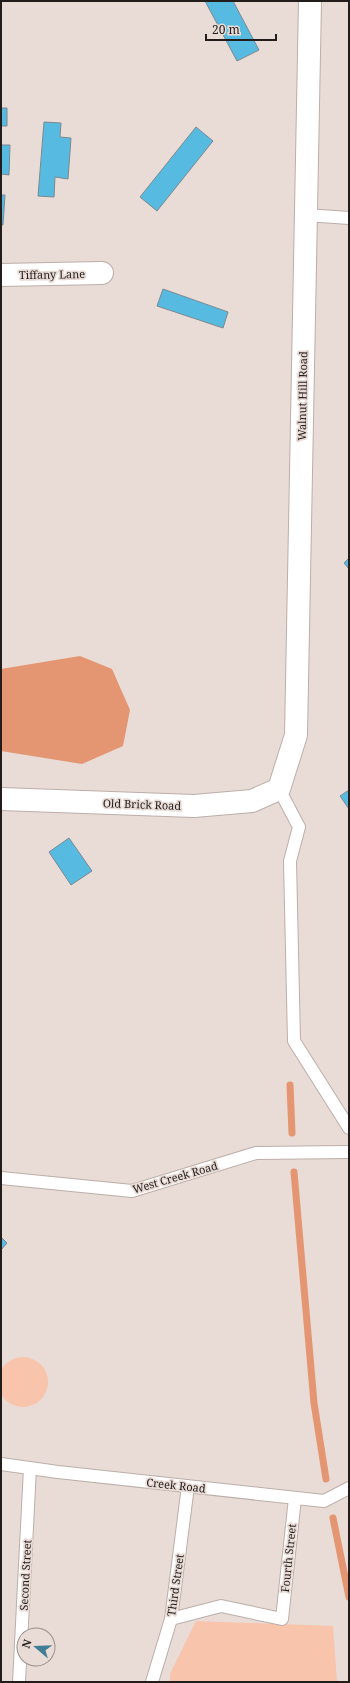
<svg xmlns="http://www.w3.org/2000/svg" width="350" height="1683" viewBox="0 0 350 1683" font-family="'Noto Serif',serif">
	<style>
		.green { fill: #f9c4ac }
		.water { fill: #e49571 }
		.lines { fill: none; stroke-linecap: round; stroke-linejoin: round }
		.stream { stroke: #e49571; stroke-width: 7 }
		.building { fill: #57bbe1; stroke: #7c898f }
		.lane-casing { stroke: #bcaea9; stroke-width: 14 }
		.street-casing { stroke: #bcaea9; stroke-width: 24 }
		.lane { stroke: #fff; stroke-width: 12 }
		.street { stroke: #fff; stroke-width: 22 }
		.labels { text-anchor: middle; dominant-baseline: central; stroke-width: 3.5; stroke-linejoin: round; paint-order: stroke }
		.street-label { font-size: 11px; fill: #221d1b; stroke: #e9dbd6 }
	</style>
	<rect width="100%" height="100%" fill="#e9dbd6"/>
	<path class="green" d="M-2 1382a25 25 0 1 1 50 0a25 25 0 1 1-50 0Z
		M 196,1621 L 333,1626 L 337,1682 L 170,1682 L 170,1674 Z"/>
	<path class="water" d="M 80,656 L 112,669 L 130,710 L 123,746 L 82,764 L 1,751 L 1,669 Z"/>
	<g class="lines">
		<path class="stream" d="M 290,1085 L 292,1133
			M 294,1172 L 314,1403 L 326,1479
			M 333,1518 L 349,1597"/>
	</g>
	<path class="building" d="M 205,1 L 233,1 L 259,50 L 237,61 Z
		M 1,108 L 7,108 L 7,126 L 1,126 Z
		M 44,122 L 61,123 L 60,137 L 71,138 L 68,179 L 55,177 L 54,197 L 38,196 Z
		M 196,127 L 213,141 L 157,211 L 140,197 Z
		M 1,145 L 10,145 L 9,175 L 1,174 Z
		M 1,195 L 5,195 L 3,225 L 1,225 Z
		M 163,289 L 228,312 L 223,328 L 157,306 Z
		M 349,558 L 349,569 L 344,563 Z
		M 349,790 L 349,809 L 340,796 Z
		M 69,838 L 92,871 L 71,885 L 49,852 Z
		M 1,1237 L 7,1243 L 1,1250 Z"/>
	<g class="lines">
		<g class="lane-casing">
			<path id="lane" d="M 306,215 L 349,218
				M 279,789 L 299,827 L 290,861 L 294,1041 L 349,1128
				M 1,1178 L 132,1191 L 256,1153 L 349,1152
				M 1,1464 L 58,1472 L 324,1501 L 349,1488
				M 171,1619 L 221,1606 L 282,1619 L 295,1498
				M 19,1682 L 30,1468
				M 152,1682 L 171,1619 L 188,1486"/>
		</g>
		<g class="street-casing">
			<path id="street" d="M 1,275 L 102,273
				M 1,799 L 194,806 L 252,801 L 279,789 L 296,735 L 310,1"/>
		</g>
		<use href="#lane" class="lane"/>
		<use href="#street" class="street"/>
	</g>
	<g class="labels">
		<g class="street-label">
			<text transform="translate(52 274) rotate(-1)">Tiffany Lane</text>
			<text transform="translate(302 396) rotate(-89)">Walnut Hill Road</text>
			<text transform="translate(142 804) rotate(2)">Old Brick Road</text>
			<text transform="translate(175 1177) rotate(-16)">West Creek Road</text>
			<text transform="translate(176 1485) rotate(6)">Creek Road</text>
			<text transform="translate(288 1558) rotate(-84)">Fourth Street</text>
			<text transform="translate(25 1575) rotate(-87)">Second Street</text>
			<text transform="translate(175 1585) rotate(-82)">Third Street</text>
		</g>
	</g>
	<rect width="350" height="1683" fill="none" stroke="#221d1b" stroke-width="4"/>
	<g transform="translate(36 1647) rotate(289)"><circle r="19" fill="#e9dbd6" stroke="#998f8b"/>
	<path d="M0-3L7 15L0 10L-7 15Z" fill="#417d94"/>
	<text y="-6" font-size="11" font-weight="bold" text-anchor="middle" fill="#221d1b">N</text>
	</g>
	<path d="M206 34v6h70v-6" fill="none" stroke="#221d1b" stroke-width="2"/>
	<text x="212" y="34" font-size="12" fill="#221d1b" stroke="#e9dbd6" stroke-width="3" paint-order="stroke">20 m</text>
</svg>
